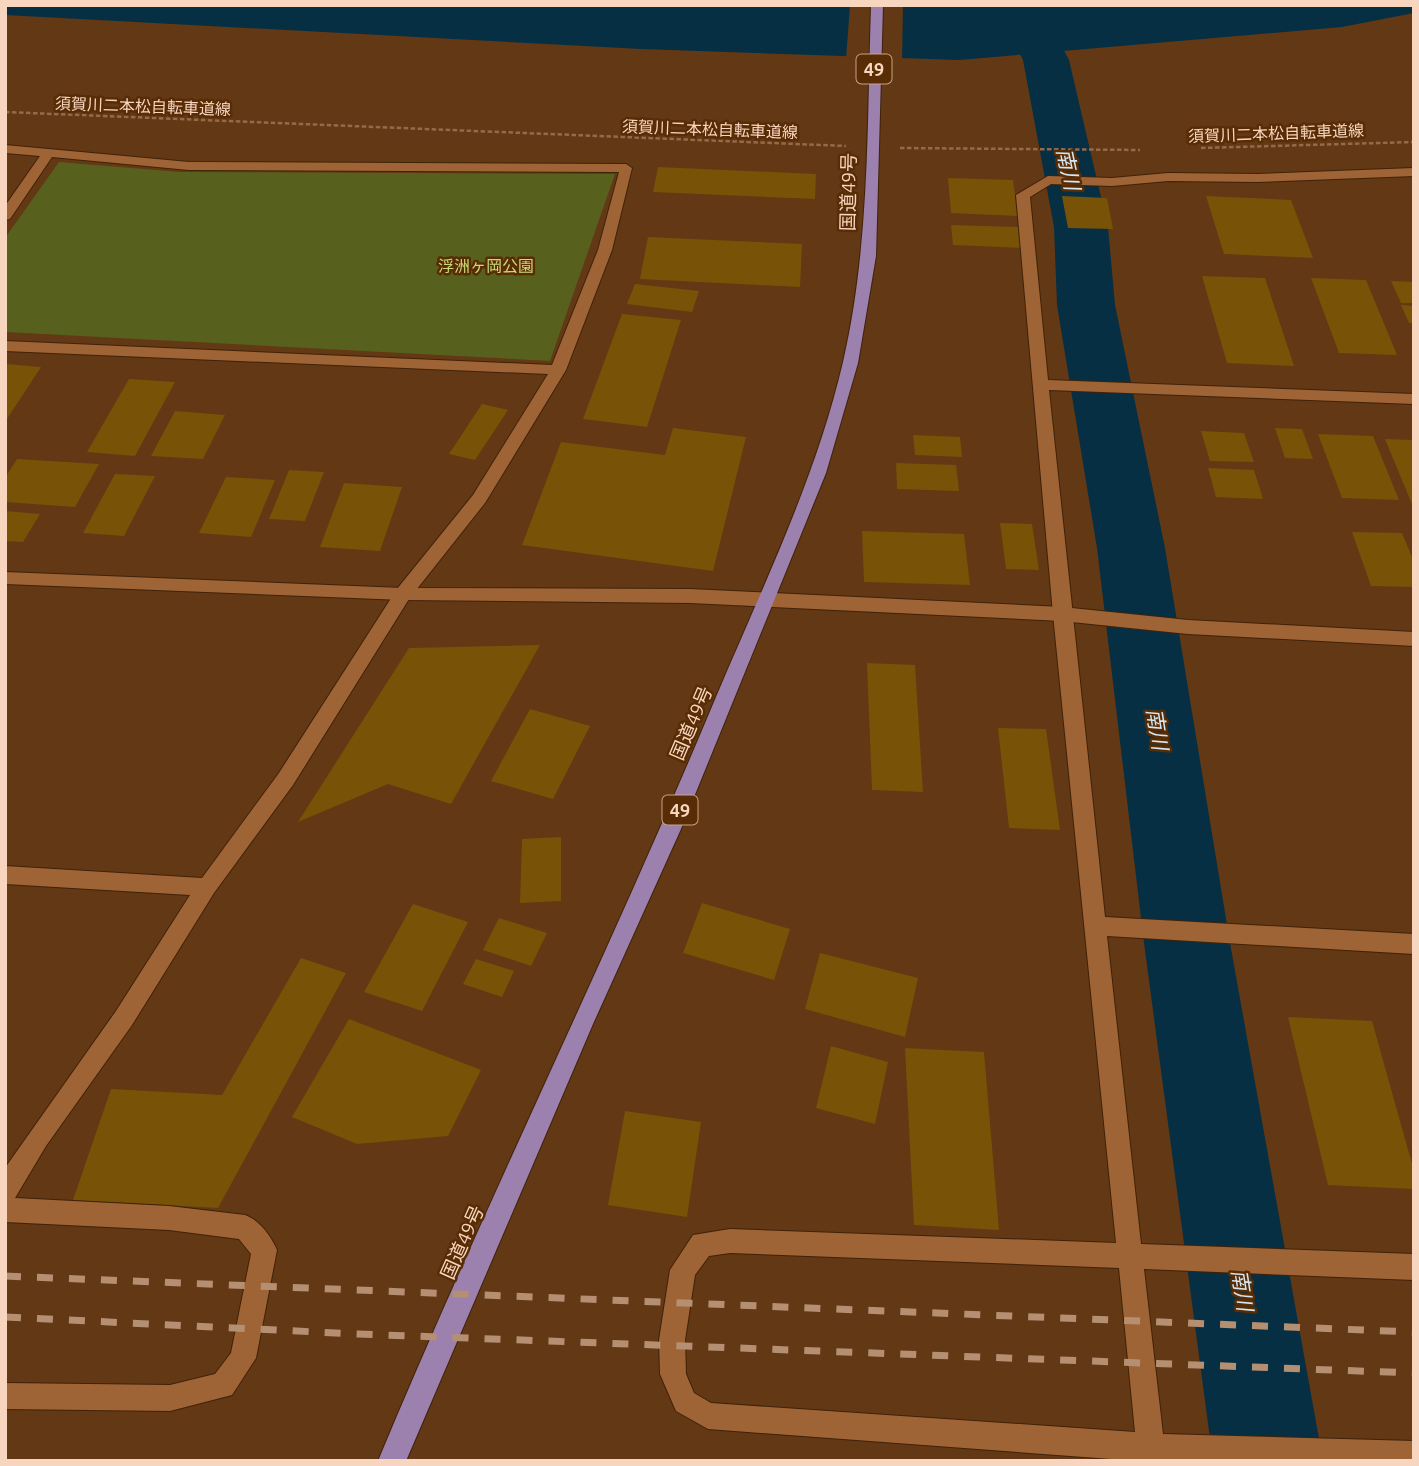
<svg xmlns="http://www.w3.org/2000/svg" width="1419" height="1466" viewBox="0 0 1419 1466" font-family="Ubuntu,'Noto Sans JP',sans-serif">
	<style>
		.green { fill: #57601d }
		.water { fill: #062f44 }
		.pier { fill: #633814 }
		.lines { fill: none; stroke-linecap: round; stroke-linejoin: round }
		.river { fill: #062f44; fill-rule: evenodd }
		.building { fill: #785207 }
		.minor-casing { stroke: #402209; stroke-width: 2 }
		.tertiary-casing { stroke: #402209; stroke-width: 2 }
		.trunk-casing { stroke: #402209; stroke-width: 2 }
		.path { stroke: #936b4b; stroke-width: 2.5; stroke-dasharray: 4.5 2.5; stroke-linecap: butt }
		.minor { fill: #9f6436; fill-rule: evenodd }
		.tertiary { fill: #9f6436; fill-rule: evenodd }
		.trunk { fill: #9c80ae; fill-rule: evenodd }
		.rail { stroke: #b58f72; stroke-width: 7; stroke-dasharray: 16 16; stroke-linecap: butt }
		.labels { text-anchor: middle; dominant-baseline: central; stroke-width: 5; stroke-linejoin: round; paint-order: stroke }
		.far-street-label { font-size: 16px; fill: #f7d5be; stroke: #582d06 }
		.far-park-label { font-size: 16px; fill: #cbda77; stroke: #582d06 }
		.shield { fill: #582d06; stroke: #c7a387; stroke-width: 2 }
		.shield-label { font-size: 18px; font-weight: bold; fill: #f7d5be }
		.street-label { font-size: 19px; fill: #f7d5be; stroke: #582d06 }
		.water-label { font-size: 21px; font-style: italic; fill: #d4e6f1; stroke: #582d06 }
	</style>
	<rect width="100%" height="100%" fill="#633814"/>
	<path class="green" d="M 59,162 L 180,172 L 615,174 L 550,361 L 5,332 L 5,238 Z"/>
	<path class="water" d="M 5,5 L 1414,5 L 1414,13 L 1342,27 L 959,60 L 641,49 L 5,15 Z"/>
	<path class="pier" d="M 850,5 L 903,5 L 902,61 L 846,59 Z"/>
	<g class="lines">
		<path class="river" d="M 996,5 L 1040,5 L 1069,60 L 1108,227 L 1115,305 L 1165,548 L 1230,943 L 1323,1461 L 1213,1461 L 1144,943 L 1097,548 L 1057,305 L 1054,227 L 1023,60 Z"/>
	</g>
	<path class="building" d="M 658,167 L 816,174 L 815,199 L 653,192 Z
		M 948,178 L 1013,180 L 1018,216 L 951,213 Z
		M 1062,196 L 1107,198 L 1113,229 L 1068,228 Z
		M 1206,196 L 1291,200 L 1313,258 L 1224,254 Z
		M 951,225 L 1018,227 L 1021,248 L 953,245 Z
		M 648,237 L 802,244 L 800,287 L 640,279 Z
		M 1202,276 L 1265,278 L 1294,366 L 1227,363 Z
		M 1311,278 L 1366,280 L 1397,355 L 1339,353 Z
		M 1391,281 L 1414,282 L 1414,303 L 1401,303 Z
		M 635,284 L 699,291 L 692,312 L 627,304 Z
		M 1401,305 L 1414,306 L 1414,323 L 1409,323 Z
		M 622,314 L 681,320 L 647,427 L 583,419 Z
		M 6,364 L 41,367 L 5,422 L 5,366 Z
		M 129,379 L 175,382 L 135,456 L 87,452 Z
		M 482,404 L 508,410 L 475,460 L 449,454 Z
		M 175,411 L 225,415 L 203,459 L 151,456 Z
		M 673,428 L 746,437 L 713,571 L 522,545 L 561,442 L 665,455 Z
		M 1275,428 L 1302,429 L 1313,459 L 1285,458 Z
		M 1201,431 L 1244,433 L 1254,462 L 1210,461 Z
		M 1318,434 L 1373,436 L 1399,500 L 1342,498 Z
		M 913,435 L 960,437 L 962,457 L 915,455 Z
		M 1385,439 L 1414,440 L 1414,509 Z
		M 17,459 L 99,464 L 75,507 L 5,502 L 5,478 Z
		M 896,463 L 956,465 L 959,491 L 897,489 Z
		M 1208,468 L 1254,470 L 1263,499 L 1216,497 Z
		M 289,470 L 324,472 L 305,521 L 269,519 Z
		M 115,474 L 155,476 L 124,536 L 83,533 Z
		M 226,477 L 275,480 L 251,537 L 199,533 Z
		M 344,483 L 402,487 L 380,551 L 320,547 Z
		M 5,511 L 40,514 L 23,542 L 5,541 Z
		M 1000,523 L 1032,524 L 1039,570 L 1006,569 Z
		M 862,531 L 964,534 L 970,585 L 864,582 Z
		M 1352,532 L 1402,533 L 1414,562 L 1414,587 L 1371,586 Z
		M 540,645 L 451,804 L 388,784 L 298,822 L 409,648 Z
		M 867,663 L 915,665 L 923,792 L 872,790 Z
		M 530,709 L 590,726 L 553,799 L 491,781 Z
		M 998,728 L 1046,729 L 1060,830 L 1009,828 Z
		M 561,837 L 561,901 L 520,903 L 522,839 Z
		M 702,903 L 790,929 L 774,980 L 683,953 Z
		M 413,904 L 468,922 L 422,1011 L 364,992 Z
		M 499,918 L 547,933 L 531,966 L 483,950 Z
		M 820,953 L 918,978 L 905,1037 L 805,1009 Z
		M 301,958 L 346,973 L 218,1208 L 73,1200 L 111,1089 L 222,1095 Z
		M 476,959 L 514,971 L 502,997 L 463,984 Z
		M 1288,1017 L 1372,1021 L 1414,1171 L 1414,1189 L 1328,1185 Z
		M 349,1019 L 481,1070 L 448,1136 L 357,1144 L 292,1117 Z
		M 831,1046 L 888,1062 L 875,1124 L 816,1108 Z
		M 905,1048 L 984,1052 L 999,1230 L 914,1225 Z
		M 625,1111 L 701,1122 L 687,1217 L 608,1205 Z"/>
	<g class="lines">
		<g class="minor-casing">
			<path id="minor" d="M 5,145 L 189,162 L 626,164 L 632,168 L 612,250 L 566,370 L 485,503 L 409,599 L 293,785 L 214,893 L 132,1025 L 46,1146 L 15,1198 L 169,1206 L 245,1215 C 259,1220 271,1236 277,1250 L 256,1358 L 232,1395 L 170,1411 L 5,1409 L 5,1383 L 170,1385 L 215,1374 L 231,1353 L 251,1254 L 239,1239 L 169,1230 L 5,1222 L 5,1168 L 116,1011 L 190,895 L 5,884 L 5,866 L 202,878 L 279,773 L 397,589 L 473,495 L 548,374 L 5,351 L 5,341 L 552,365 L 598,250 L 619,172 L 189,170 L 52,157 L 10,219 L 5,220 L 5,206 L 40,156 L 5,153 Z
				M 1414,168 L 1414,176 L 1257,182 L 1168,181 L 1112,186 L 1051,184 L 1030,197 L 1048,380 L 1414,394 L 1414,404 L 1049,390 L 1105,917 L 1414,934 L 1414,954 L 1107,936 L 1141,1244 L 1414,1254 L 1414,1280 L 1144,1269 L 1163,1434 L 1414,1441 L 1414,1461 L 1138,1461 L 708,1429 L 676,1411 L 660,1374 L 659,1340 L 670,1270 L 693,1235 L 730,1229 L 1116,1243 L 1053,614 L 1016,195 L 1048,176 L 1112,178 L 1168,173 L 1257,174 ZM 730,1253 L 1119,1268 L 1135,1432 L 711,1403 L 694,1393 L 686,1374 L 685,1340 L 695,1275 L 709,1256 Z"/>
		</g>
		<g class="tertiary-casing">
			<path id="tertiary" d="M 5,572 L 403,588 L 690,589 L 1062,607 L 1188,620 L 1414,632 L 1414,646 L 1188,634 L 1062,621 L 690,603 L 403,600 L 5,584 Z"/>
		</g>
		<g class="trunk-casing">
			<path id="trunk" d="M 871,5 L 883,5 L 876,256 L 858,363 L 826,473 L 681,829 L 593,1024 L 406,1461 L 378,1461 C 485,1204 609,954 716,697 C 762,588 816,478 843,362 C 870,245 867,124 871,5 Z"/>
		</g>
		<path class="path" d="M 5,112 L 846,146
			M 900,148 L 1140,150
			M 1201,148 L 1414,142"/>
		<use href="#minor" class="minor"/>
		<use href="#tertiary" class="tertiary"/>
		<use href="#trunk" class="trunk"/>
		<path class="rail" d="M 5,1276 L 1414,1332
			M 5,1317 L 358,1334 L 1414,1373"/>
	</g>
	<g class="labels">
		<g class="far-street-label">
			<text transform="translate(143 106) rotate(2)">須賀川二本松自転車道線</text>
			<text transform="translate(710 129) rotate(2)">須賀川二本松自転車道線</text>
			<text transform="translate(1276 133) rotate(-2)">須賀川二本松自転車道線</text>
		</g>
		<g class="far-park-label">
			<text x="486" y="266">浮洲ヶ岡公園</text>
		</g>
		<g class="shield">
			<rect x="856.5" y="54.5" width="35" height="29" rx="5"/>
			<rect x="662.5" y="795.5" width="35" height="29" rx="5"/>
		</g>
		<g class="shield-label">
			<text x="874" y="69">49</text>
			<text x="680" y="810">49</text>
		</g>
		<g class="street-label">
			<text transform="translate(848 192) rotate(-89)">国道49号</text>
			<text transform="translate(691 723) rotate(-67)">国道49号</text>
			<text transform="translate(462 1242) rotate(-66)">国道49号</text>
		</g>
		<g class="water-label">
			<text transform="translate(1069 169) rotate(78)">南川</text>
			<text transform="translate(1158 729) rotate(81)">南川</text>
			<text transform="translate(1243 1290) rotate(81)">南川</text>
		</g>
	</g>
	<rect width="1419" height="1466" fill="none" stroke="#f7d5be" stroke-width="14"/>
</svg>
